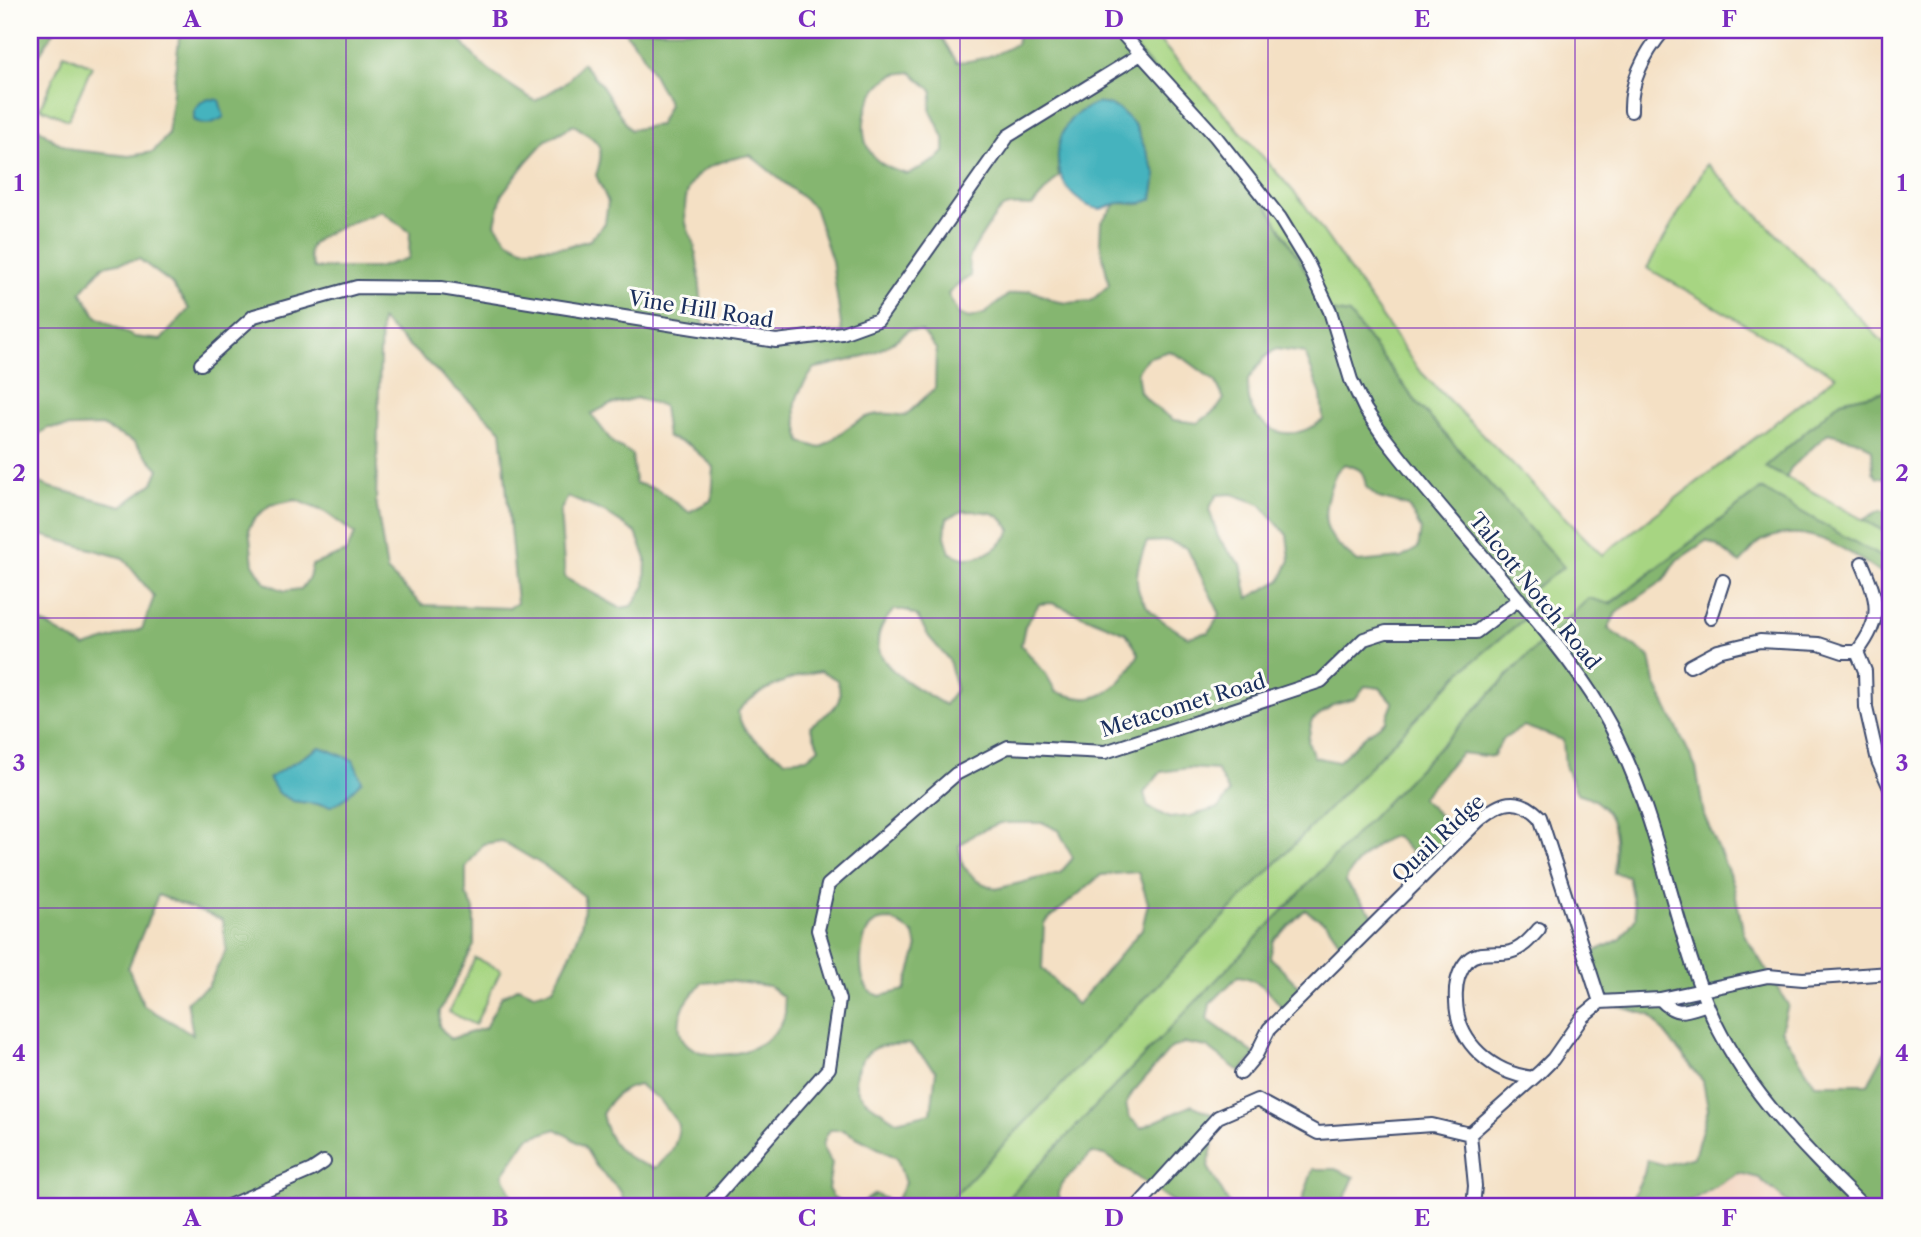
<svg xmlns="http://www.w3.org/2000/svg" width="1921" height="1237" viewBox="0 0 1921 1237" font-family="'Libre Caslon Text',serif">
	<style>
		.built { fill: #f3d4bf }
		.green { fill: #a7d582; stroke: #618270; stroke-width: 2 }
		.forest { fill: #85b670; stroke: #507267; stroke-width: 2; fill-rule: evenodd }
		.water { fill: #44b3be; stroke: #30718e; stroke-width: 2 }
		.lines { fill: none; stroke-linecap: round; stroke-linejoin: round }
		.minor-casing { stroke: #3c4a6d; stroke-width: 16 }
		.minor { stroke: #fff; stroke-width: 12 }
		.grid { fill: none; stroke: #7b2cbf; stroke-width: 2; stroke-opacity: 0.55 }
		.labels { text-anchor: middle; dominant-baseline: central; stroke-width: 6; stroke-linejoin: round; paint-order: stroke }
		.street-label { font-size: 21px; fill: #1b2f5e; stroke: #fdfcf7 }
		.neatline { fill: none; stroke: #7b2cbf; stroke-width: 2.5 }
		.grid-label { font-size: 23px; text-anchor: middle; font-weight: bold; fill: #7b2cbf }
	</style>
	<rect width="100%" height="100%" fill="#fdfcf7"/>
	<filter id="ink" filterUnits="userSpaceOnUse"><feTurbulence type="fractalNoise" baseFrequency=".0143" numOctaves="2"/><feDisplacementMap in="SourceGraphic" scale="14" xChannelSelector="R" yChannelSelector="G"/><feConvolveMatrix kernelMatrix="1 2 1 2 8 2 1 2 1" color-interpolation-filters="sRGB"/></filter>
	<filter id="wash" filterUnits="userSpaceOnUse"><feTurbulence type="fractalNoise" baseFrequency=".00686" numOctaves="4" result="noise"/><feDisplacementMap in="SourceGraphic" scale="28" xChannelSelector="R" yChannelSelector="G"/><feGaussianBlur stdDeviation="1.57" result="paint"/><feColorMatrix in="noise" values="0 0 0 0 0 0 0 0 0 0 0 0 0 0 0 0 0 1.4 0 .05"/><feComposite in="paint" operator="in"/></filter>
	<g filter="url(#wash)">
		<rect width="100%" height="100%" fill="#f4e0c4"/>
		<path class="built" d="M 1739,1173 L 1759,1178 L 1793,1207 L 1680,1207 Z"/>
		<path class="green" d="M 1119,30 L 1150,30 L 1302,201 L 1418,369 L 1602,555 L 1836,376 L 1647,268 L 1707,164 L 1891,350 L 1891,390 L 1841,401 L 1766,466 L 1891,535 L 1891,563 L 1761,489 L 1609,604 L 1549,636 L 1520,663 L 999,1207 L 943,1207 L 1464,669 L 1530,614 L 1418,404 L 1349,314 L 1330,311 Z
			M 64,54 L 92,66 L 68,120 L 40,108 Z
			M 475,958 L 501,970 L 475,1025 L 449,1012 Z"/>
		<path class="forest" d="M 30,30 L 55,30 L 30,69 Z
			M 180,30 L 465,30 L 461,40 C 479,67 508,84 535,101 L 567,82 L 582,63 L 600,83 L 630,130 L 659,125 L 669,104 L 641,51 L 623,30 L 932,30 L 940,35 L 957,62 C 979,61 997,55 1016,44 L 1019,30 L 1119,30 L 1250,177 L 1330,311 L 1349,314 L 1418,404 L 1564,567 L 1519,599 L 1531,613 L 1464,669 L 943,1207 L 625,1207 L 621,1192 L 596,1166 L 584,1146 L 556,1129 L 528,1138 L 503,1174 L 514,1202 L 520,1207 L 30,1207 L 30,609 L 34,618 L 85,647 L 142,629 L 154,597 L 123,558 L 30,532 L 30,478 L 49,487 L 122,506 L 153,483 L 159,469 L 134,442 L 102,426 L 48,428 L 30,440 L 30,117 L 36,126 L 53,140 L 74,150 L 129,156 L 153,152 L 168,135 ZM 911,72 L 933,91 L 930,109 L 944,138 L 944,152 L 936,160 L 908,174 C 896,171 881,166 873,156 C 854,133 866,87 894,75 C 899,73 906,73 911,72 ZM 1073,117 L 1135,125 L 1156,175 L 1142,204 L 1117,203 L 1101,222 L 1100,242 L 1109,285 L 1091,301 L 1067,303 L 1055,301 L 1030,290 L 1008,295 L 984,314 L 969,318 L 958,314 L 948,294 L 961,282 L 971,276 C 970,271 968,265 969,260 C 970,252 997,211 1003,208 C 1010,204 1024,206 1032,206 L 1059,176 C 1055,154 1062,136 1073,117 ZM 574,125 C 598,142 607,144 596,175 L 608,202 L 605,223 L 590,240 L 565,247 L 522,248 L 508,241 L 495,224 L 502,194 L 527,161 L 546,140 ZM 750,155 L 814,207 L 832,261 L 842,332 L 776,341 L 704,329 C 701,303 700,275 695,248 C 693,240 688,232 686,223 C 679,174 709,162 750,155 ZM 381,211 L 410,232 L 409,258 L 377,268 L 314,268 C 311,261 307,254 311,246 C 319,232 365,218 381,211 ZM 139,259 L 171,283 L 189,309 L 161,340 L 134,337 L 97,317 L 81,292 L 103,266 ZM 381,320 L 501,430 L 517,603 L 509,608 L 422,605 L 387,571 L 376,501 ZM 908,330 L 922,331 L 936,349 L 935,388 L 905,416 C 862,407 852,427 820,448 L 801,442 C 793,404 791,400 815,368 C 850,361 881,356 908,330 ZM 1276,349 L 1305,353 L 1321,395 L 1323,420 C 1305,433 1285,440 1266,425 C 1262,421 1256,418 1254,413 C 1248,404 1248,391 1248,380 L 1264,358 ZM 1169,351 L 1185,359 L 1216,382 L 1224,399 L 1217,409 L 1198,423 L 1174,420 L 1152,405 L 1140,392 L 1137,372 L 1147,358 ZM 636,398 L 663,406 L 667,437 L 689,445 L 714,467 L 712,500 L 689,512 L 657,489 L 635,483 L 632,454 L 613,443 L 591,414 L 609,405 ZM 1345,464 C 1361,469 1364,470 1366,487 L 1379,498 L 1408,506 L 1421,529 L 1418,548 L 1401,558 L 1358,562 C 1331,541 1318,528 1329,492 C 1333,480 1334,471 1345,464 ZM 1232,494 L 1260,504 L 1287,535 L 1290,560 L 1281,580 L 1248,598 L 1241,564 L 1229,552 L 1218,537 L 1209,509 L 1217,495 ZM 568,497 L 604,512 L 636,533 L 646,559 L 645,586 L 632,606 L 620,608 L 565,578 L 560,511 ZM 296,500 L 325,512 L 355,534 L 346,552 L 312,565 L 309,578 L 301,589 L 285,591 L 265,583 L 253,564 L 249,528 L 255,518 L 270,505 ZM 963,511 C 986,512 997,508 1011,530 C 1003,545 986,558 967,558 C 962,559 955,554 950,553 L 945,536 L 947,518 ZM 1168,541 L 1187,548 L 1220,614 L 1209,632 L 1188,637 C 1144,611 1123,594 1147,542 ZM 1052,603 L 1126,633 L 1139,654 C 1128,673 1114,695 1090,698 C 1080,700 1066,694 1056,692 L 1046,674 L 1021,645 L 1025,626 L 1039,604 ZM 894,610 L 905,610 L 917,616 L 929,637 L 949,660 L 956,689 L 945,705 C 909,683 849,656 894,610 ZM 821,671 L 837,680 C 847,707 828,712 810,726 L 819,748 L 807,758 L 785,760 C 767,748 741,736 738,712 C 754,691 794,675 821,671 ZM 1365,686 L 1380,688 L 1393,703 L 1386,721 L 1364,737 L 1338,762 L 1314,757 L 1308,741 L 1312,720 L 1333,705 L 1355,699 ZM 319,747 L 352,760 L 332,806 L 293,801 L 270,778 ZM 1189,768 L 1217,770 L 1229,793 L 1219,808 L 1190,816 L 1169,818 L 1148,807 L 1144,793 L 1161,772 ZM 1000,823 L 1044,823 L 1059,831 L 1073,858 L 1060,873 L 996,889 L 977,881 L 963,866 L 959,846 L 976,833 ZM 502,841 L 546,867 L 584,896 C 586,931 568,959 553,989 L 534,994 L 519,987 L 502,996 L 485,1028 L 450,1039 L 439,1026 L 440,1011 L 474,945 L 474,909 L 466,894 L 466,867 L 483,844 ZM 1138,872 L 1148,903 L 1142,929 L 1077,1005 L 1042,968 L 1044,923 L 1101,875 ZM 158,895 L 223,920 L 226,950 L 208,986 L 187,1001 L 193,1034 L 144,1006 L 128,968 ZM 892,920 L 914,934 L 917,949 L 905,990 L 880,996 C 876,994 872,993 870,991 C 857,979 859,938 871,926 C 877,920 884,920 892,920 ZM 729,981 L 769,986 L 783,997 C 783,1001 786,1008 785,1013 C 774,1065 661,1073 682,1011 C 685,1001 695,992 701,983 ZM 910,1044 L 936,1071 L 931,1113 L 896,1121 C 885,1113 868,1105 860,1094 C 847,1078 863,1049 882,1046 C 891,1044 901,1045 910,1044 ZM 639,1085 L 660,1100 L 679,1125 C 677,1146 671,1155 655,1168 C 625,1160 608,1145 602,1114 C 612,1097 620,1089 639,1085 ZM 830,1130 L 843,1130 L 897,1158 L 905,1183 L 895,1203 L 875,1194 L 860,1204 L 844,1203 L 833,1197 L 828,1189 L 832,1163 C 822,1150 820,1143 830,1130 Z
			M 1891,390 L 1891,477 L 1877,478 L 1873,472 L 1872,450 L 1862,442 L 1828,433 L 1791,468 L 1786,478 L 1765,467 L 1841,401 Z
			M 1761,489 L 1891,563 L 1891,580 C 1853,555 1811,519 1763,540 C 1755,544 1747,556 1740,563 L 1716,545 L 1706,541 L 1676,561 L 1664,580 L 1616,613 L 1608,629 L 1650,657 L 1655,683 L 1696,767 L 1704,815 L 1733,883 L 1744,934 L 1788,1005 L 1781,1030 L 1815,1084 L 1868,1084 L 1891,1041 L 1891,1207 L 1793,1207 L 1759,1178 L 1739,1173 L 1680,1207 L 1633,1207 L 1630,1202 L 1644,1174 L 1647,1160 L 1665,1165 L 1694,1157 L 1708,1109 L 1703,1081 L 1650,1015 L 1600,1002 L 1585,956 L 1621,939 L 1636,917 L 1628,876 L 1614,873 C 1617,837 1619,804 1577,793 L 1565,766 L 1563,740 L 1524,726 L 1502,740 L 1493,757 L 1461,753 L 1421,798 L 1463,837 L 1428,871 L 1396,836 C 1379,838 1351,866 1345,882 L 1378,921 L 1347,953 L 1327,924 L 1305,910 L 1274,940 L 1270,957 L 1306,994 L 1286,1013 C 1272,995 1262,979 1238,976 L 1210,1004 L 1207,1019 L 1256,1055 L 1240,1072 L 1207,1047 L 1184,1043 L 1171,1048 L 1133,1092 L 1126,1104 L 1129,1117 L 1141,1128 L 1192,1105 L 1218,1117 L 1208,1167 L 1231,1207 L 1180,1207 L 1105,1155 L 1092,1153 L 1063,1182 L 1058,1193 L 1063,1207 L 999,1207 L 1520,663 L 1589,598 L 1610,604 Z
			M 1880,510 L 1891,513 L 1891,535 L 1863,520 Z
			M 1313,1169 L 1335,1169 L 1354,1177 L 1341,1207 L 1300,1207 Z"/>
		<path class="water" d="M 209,99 L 219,100 L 224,117 C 213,123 207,127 194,120 L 194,111 L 201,102 Z
			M 1097,103 L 1110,105 L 1120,110 L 1135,125 L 1156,175 L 1152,199 C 1139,206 1134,202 1120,203 C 1113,203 1106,209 1099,209 C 1092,208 1084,204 1079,200 C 1053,181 1051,140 1073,117 C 1079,111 1090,107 1097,103 Z
			M 320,747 L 353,760 L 362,781 L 345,798 L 332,806 L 293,801 L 278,793 L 269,778 Z"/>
	</g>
	<g filter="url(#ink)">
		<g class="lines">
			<g class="minor-casing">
				<path id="minor" d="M 1119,30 L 1216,137 L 1280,218 L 1308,264 L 1330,311 L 1351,380 L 1365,409 L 1382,434 C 1426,492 1475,545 1520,601 C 1553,640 1586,680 1610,725 C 1656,811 1668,900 1701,989 C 1733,1078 1799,1143 1864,1207
					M 1631,111 C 1630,80 1644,54 1664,30
					M 201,364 L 254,316 L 357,287 L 441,288 L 776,341 L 842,333 L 878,320 L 1008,136 L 1141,54
					M 1711,618 L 1723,581
					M 1857,652 L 1865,671 L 1866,708 L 1878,761 L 1891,790
					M 1857,652 C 1884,617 1878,601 1862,563
					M 1690,666 L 1718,651 L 1760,641 L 1819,644 L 1843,652 L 1857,652
					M 1660,999 C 1677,1017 1685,1011 1707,1004
					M 1241,1073 L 1256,1055 L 1269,1029 L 1478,821 C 1500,802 1517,794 1540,817 L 1600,1002
					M 1533,1078 C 1492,1073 1457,1043 1456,1001 C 1455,987 1458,971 1468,960 C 1478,950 1497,955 1510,952 C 1522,949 1531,938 1539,929
					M 1470,1134 L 1541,1071 L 1553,1059 L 1583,1016 L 1600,1002 L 1660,999 L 1768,976 L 1803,979 L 1891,973
					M 1470,1134 L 1475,1186 L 1473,1207
					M 226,1207 L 312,1170 L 324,1162
					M 707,1207 L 829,1068 L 839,1000 L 818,930 L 828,885 L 956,774 L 1008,747 L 1105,752 L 1321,681 L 1364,639 L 1386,632 L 1476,632 L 1519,599
					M 1137,1207 L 1218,1117 L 1257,1100 L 1318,1133 L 1432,1125 L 1470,1134"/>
			</g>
			<use href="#minor" class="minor"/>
		</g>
	</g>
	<path class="grid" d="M 346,30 L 346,1207M 653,30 L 653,1207M 960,30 L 960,1207M 1268,30 L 1268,1207M 1575,30 L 1575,1207M 30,328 L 1891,328M 30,618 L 1891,618M 30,908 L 1891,908"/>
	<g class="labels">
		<g class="street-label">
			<text transform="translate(701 309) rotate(9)">Vine Hill Road</text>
			<text transform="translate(1535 591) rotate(51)">Talcott Notch Road</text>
			<text transform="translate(1183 705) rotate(-17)">Metacomet Road</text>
			<text transform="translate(1438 838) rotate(-43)">Quail Ridge</text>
		</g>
	</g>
	<rect width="1921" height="1237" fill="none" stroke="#fdfcf7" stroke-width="77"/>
	<rect x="38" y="38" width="1844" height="1160" class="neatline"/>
	<g class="grid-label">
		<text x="192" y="27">A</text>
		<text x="500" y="27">B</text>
		<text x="807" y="27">C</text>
		<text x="1114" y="27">D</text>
		<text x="1422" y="27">E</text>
		<text x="1729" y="27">F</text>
		<text x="19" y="191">1</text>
		<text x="1902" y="191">1</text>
		<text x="19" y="481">2</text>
		<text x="1902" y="481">2</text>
		<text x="19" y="771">3</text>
		<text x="1902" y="771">3</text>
		<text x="19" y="1061">4</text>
		<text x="1902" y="1061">4</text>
		<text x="192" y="1226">A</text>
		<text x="500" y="1226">B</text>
		<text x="807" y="1226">C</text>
		<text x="1114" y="1226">D</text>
		<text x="1422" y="1226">E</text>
		<text x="1729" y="1226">F</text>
	</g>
</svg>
